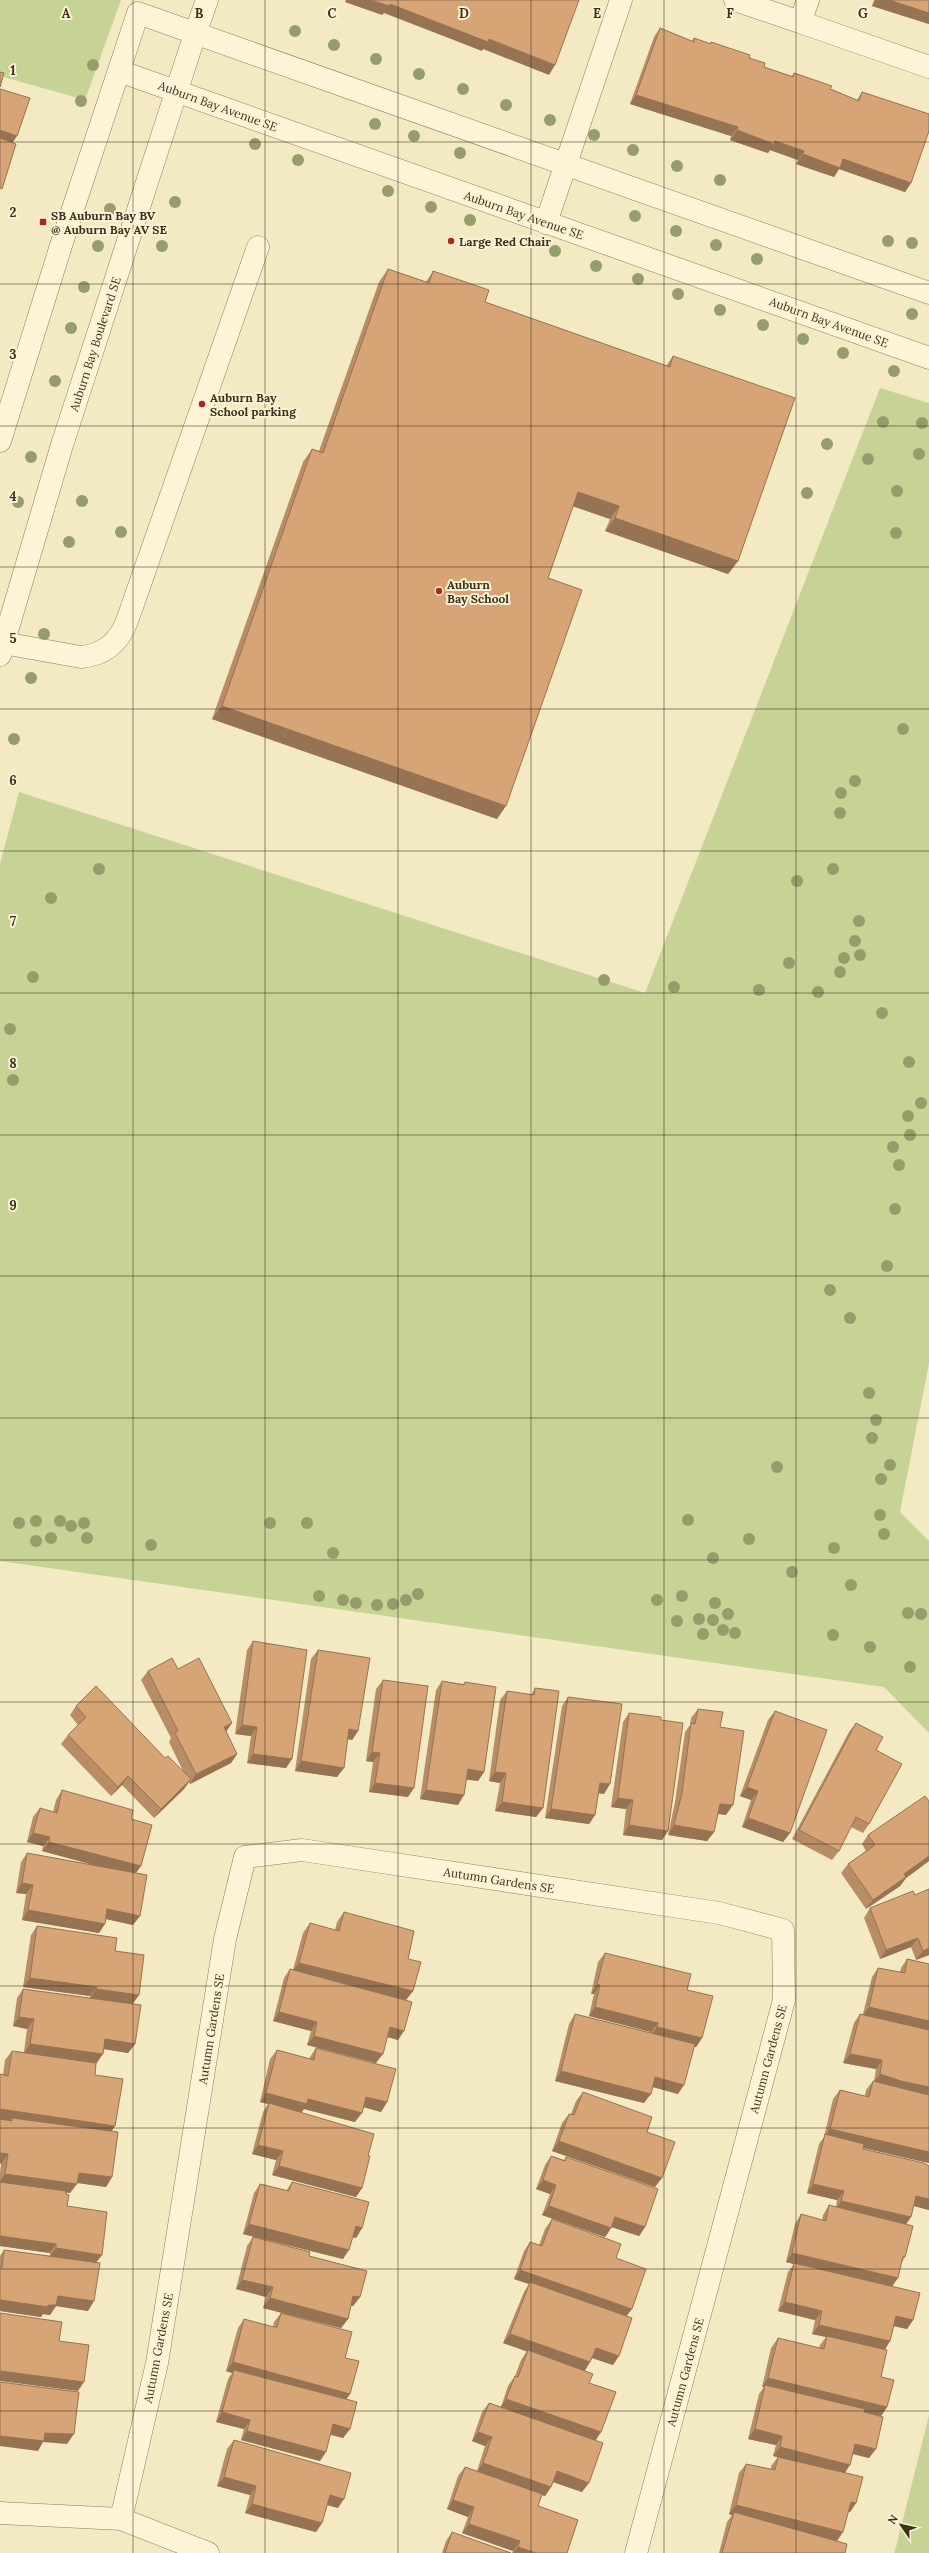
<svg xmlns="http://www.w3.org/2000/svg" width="929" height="2553" viewBox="0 0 929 2553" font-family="Lora,serif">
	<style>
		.green { fill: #c7d395 }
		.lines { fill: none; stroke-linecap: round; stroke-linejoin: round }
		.service-casing { stroke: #917a57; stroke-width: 23 }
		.minor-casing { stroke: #917a57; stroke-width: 23 }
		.tertiary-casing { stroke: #917a57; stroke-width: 23 }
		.service { stroke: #fdf4d8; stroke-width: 22 }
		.minor { stroke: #fdf4d8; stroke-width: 22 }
		.tertiary { stroke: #fdf4d8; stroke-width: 22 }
		.tree { fill: #969d6a }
		.wall { fill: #b88d65 }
		.shaded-wall { fill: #967352 }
		.building { fill: #d6a475; stroke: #967352 }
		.grid { fill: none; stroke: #3f301d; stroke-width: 1; stroke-opacity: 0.55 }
		.poi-dot { fill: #a7291f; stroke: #faf2d4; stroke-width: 1.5 }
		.labels { text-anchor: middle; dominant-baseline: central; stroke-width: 4; stroke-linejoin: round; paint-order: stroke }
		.street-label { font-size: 12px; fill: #3f301d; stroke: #faf2d4 }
		.poi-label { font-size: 12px; font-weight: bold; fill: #3f301d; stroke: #faf2d4; text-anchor: start }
		.grid-label { font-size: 13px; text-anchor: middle; font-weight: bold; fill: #3f301d; stroke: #faf2d4; stroke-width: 4; stroke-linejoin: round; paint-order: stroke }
	</style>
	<rect width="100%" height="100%" fill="#f3e9c3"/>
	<path class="green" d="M 0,0 L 121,0 L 85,100 L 0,76 Z
		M 880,388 L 929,403 L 929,1363 L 900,1512 L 929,1541 L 929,1733 L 884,1687 L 0,1561 L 0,864 L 19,792 L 645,993 Z
		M 929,2415 L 929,2553 L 894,2553 L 896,2547 Z"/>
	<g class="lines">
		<g class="service-casing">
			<path id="service" d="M 735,0 L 800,22 L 808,0
				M 800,22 L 929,67
				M 546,223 L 621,0
				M 3,643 L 81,657 C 104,655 119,642 127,621 L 258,247"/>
		</g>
		<g class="minor-casing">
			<path id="minor" d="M 195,34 L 207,0
				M 0,2513 L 121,2519 L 208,2553
				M 121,2519 L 157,2363 L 225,1939 L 245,1857 L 302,1850 L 719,1913 L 783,1930 L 784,2000 L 636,2553"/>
		</g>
		<g class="tertiary-casing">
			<path id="tertiary" d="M 119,71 L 929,358
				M 0,441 L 64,236 L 138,13 L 929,293
				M 0,655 L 62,445 L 195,34"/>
		</g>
		<use href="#service" class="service"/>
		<use href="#minor" class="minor"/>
		<use href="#tertiary" class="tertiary"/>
	</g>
	<g class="tree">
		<circle cx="295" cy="31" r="6"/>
		<circle cx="334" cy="45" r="6"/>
		<circle cx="376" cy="59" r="6"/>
		<circle cx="93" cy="65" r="6"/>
		<circle cx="419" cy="74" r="6"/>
		<circle cx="463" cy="89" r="6"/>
		<circle cx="81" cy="101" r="6"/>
		<circle cx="506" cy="105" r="6"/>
		<circle cx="550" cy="120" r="6"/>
		<circle cx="375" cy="124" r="6"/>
		<circle cx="594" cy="135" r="6"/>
		<circle cx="414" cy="136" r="6"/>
		<circle cx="255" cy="144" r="6"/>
		<circle cx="633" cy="150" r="6"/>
		<circle cx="460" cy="153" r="6"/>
		<circle cx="298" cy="160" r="6"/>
		<circle cx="677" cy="166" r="6"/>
		<circle cx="720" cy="180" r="6"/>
		<circle cx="388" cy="191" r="6"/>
		<circle cx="175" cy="202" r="6"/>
		<circle cx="431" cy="207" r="6"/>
		<circle cx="110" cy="209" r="6"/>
		<circle cx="635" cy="216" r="6"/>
		<circle cx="470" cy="220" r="6"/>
		<circle cx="676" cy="231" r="6"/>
		<circle cx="888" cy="241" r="6"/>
		<circle cx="912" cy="243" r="6"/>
		<circle cx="716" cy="245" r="6"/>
		<circle cx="98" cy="246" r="6"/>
		<circle cx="162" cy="246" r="6"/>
		<circle cx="555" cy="251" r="6"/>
		<circle cx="757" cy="259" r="6"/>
		<circle cx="596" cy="266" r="6"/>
		<circle cx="638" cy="279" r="6"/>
		<circle cx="84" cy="287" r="6"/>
		<circle cx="678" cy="294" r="6"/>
		<circle cx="720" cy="310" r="6"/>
		<circle cx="912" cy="314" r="6"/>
		<circle cx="763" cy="325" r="6"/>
		<circle cx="71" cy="328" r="6"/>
		<circle cx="803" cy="339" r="6"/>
		<circle cx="843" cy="353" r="6"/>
		<circle cx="894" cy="371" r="6"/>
		<circle cx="55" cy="381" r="6"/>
		<circle cx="883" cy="422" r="6"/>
		<circle cx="922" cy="423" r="6"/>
		<circle cx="827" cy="444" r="6"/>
		<circle cx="919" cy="454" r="6"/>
		<circle cx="31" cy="457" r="6"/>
		<circle cx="868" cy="459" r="6"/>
		<circle cx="897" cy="491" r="6"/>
		<circle cx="807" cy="493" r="6"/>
		<circle cx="82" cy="501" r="6"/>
		<circle cx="18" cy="502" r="6"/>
		<circle cx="121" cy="532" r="6"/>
		<circle cx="896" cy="533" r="6"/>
		<circle cx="69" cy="542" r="6"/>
		<circle cx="44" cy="634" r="6"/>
		<circle cx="31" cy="678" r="6"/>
		<circle cx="903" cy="729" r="6"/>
		<circle cx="14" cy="739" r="6"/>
		<circle cx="855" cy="781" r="6"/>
		<circle cx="841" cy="793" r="6"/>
		<circle cx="840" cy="813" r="6"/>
		<circle cx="99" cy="869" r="6"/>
		<circle cx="833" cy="869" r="6"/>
		<circle cx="797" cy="881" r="6"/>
		<circle cx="51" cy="898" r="6"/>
		<circle cx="859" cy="921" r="6"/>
		<circle cx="855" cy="941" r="6"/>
		<circle cx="860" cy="955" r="6"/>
		<circle cx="844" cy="958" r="6"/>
		<circle cx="789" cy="963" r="6"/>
		<circle cx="840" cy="972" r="6"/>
		<circle cx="33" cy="977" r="6"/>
		<circle cx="604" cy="980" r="6"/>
		<circle cx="674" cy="987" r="6"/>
		<circle cx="759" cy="990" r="6"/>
		<circle cx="818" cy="992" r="6"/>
		<circle cx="882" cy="1013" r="6"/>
		<circle cx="10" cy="1029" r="6"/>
		<circle cx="909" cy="1062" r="6"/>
		<circle cx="13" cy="1080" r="6"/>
		<circle cx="921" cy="1103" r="6"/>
		<circle cx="908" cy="1116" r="6"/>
		<circle cx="910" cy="1135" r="6"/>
		<circle cx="893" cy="1147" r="6"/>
		<circle cx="899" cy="1165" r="6"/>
		<circle cx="895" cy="1209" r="6"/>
		<circle cx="887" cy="1266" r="6"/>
		<circle cx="830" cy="1290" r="6"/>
		<circle cx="850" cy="1318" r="6"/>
		<circle cx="869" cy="1393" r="6"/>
		<circle cx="876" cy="1420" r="6"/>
		<circle cx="872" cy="1438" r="6"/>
		<circle cx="890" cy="1465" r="6"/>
		<circle cx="777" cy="1467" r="6"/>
		<circle cx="881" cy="1479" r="6"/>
		<circle cx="880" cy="1515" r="6"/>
		<circle cx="688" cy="1520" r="6"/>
		<circle cx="36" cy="1521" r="6"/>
		<circle cx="60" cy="1521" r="6"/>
		<circle cx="19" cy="1523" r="6"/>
		<circle cx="84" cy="1523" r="6"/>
		<circle cx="270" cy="1523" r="6"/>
		<circle cx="307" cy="1523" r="6"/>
		<circle cx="71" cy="1526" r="6"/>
		<circle cx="884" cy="1534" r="6"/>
		<circle cx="51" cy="1538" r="6"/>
		<circle cx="87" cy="1538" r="6"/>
		<circle cx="749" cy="1539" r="6"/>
		<circle cx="36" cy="1541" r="6"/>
		<circle cx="151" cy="1545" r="6"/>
		<circle cx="834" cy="1548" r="6"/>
		<circle cx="333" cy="1553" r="6"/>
		<circle cx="713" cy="1558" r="6"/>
		<circle cx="792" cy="1572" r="6"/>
		<circle cx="851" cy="1585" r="6"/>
		<circle cx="418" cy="1594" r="6"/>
		<circle cx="319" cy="1596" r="6"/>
		<circle cx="682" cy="1596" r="6"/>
		<circle cx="343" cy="1600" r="6"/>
		<circle cx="406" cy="1600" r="6"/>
		<circle cx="657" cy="1600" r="6"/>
		<circle cx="356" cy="1603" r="6"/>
		<circle cx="715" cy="1603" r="6"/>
		<circle cx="393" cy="1604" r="6"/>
		<circle cx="377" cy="1605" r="6"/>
		<circle cx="908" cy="1613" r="6"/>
		<circle cx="728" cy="1614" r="6"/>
		<circle cx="921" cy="1614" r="6"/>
		<circle cx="699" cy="1619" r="6"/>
		<circle cx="713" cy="1620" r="6"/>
		<circle cx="677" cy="1621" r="6"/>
		<circle cx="723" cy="1630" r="6"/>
		<circle cx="735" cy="1633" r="6"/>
		<circle cx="703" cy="1634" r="6"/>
		<circle cx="833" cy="1635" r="6"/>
		<circle cx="870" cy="1647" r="6"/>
		<circle cx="910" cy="1667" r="6"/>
	</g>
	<path class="wall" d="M 874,0 L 929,0 L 929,24 L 872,6 Z
		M 660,28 L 692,41 L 694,38 L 710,44 L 711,42 L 749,58 L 764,67 L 792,76 L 794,73 L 857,100 L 862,92 L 911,183 L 905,192 L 839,169 L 834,177 L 796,164 L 798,160 L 770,150 L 768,153 L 730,140 L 731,136 L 630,104 L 654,37 Z
		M 388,269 L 426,282 L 433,271 L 485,302 L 666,366 L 673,356 L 738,561 L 728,574 L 605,531 L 610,519 L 573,506 L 548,578 L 497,819 L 212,719 L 303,462 L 312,449 L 319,451 L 379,282 Z
		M 253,1641 L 292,1759 L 286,1768 L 247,1763 L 251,1736 L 235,1734 L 247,1650 Z
		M 318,1650 L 358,1731 L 352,1740 L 348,1739 L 337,1777 L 295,1771 L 311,1659 Z
		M 178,1669 L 226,1732 L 237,1754 L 231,1763 L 190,1784 L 189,1782 L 184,1789 L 154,1818 L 122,1785 L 111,1796 L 61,1744 L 68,1735 L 78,1725 L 70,1715 L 76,1706 L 165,1758 L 184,1773 L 169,1742 L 171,1738 L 141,1680 L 148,1671 Z
		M 383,1680 L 408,1797 L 369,1792 L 373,1762 L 366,1761 L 376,1689 Z
		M 442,1681 L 463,1684 L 465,1682 L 484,1772 L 478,1781 L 466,1779 L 458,1805 L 420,1799 L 436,1690 Z
		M 535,1688 L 543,1808 L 536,1817 L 495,1811 L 500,1783 L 489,1781 L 500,1700 L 507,1691 L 531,1695 Z
		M 568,1697 L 604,1794 L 598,1793 L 595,1815 L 589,1824 L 545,1818 L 562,1706 Z
		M 698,1709 L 720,1727 L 726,1815 L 718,1814 L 714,1832 L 707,1841 L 668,1835 L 675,1802 L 685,1732 L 690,1725 L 691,1718 Z
		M 775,1711 L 790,1833 L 783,1842 L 742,1827 L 751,1800 L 740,1796 L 768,1720 Z
		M 629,1713 L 668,1831 L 662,1840 L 623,1835 L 626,1809 L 611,1807 L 623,1722 Z
		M 856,1723 L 869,1824 L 863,1833 L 851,1827 L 839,1851 L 832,1860 L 792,1839 L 849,1732 Z
		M 62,1790 L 131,1819 L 136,1873 L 133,1925 L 106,1919 L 99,1933 L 22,1920 L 26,1894 L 16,1893 L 21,1862 L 27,1853 L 99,1866 L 42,1851 L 43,1846 L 27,1842 L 33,1817 L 40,1808 L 53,1812 L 56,1800 Z
		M 929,1801 L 929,1861 L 906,1878 L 900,1886 L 866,1909 L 841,1873 L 848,1864 L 866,1851 L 862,1844 L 868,1835 Z
		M 929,1889 L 929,1955 L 916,1960 L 911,1947 L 880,1959 L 864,1918 L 870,1908 L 915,1895 Z
		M 344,1912 L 408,1959 L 413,1991 L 406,2000 L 398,2040 L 387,2037 L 376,2063 L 307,2045 L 311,2031 L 273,2021 L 284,1978 L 290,1969 L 293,1970 L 303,1933 L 310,1923 L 335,1930 L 337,1922 Z
		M 37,1926 L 115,1951 L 133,2004 L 135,2044 L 128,2053 L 104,2049 L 96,2064 L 95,2075 L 111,2131 L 112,2177 L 106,2187 L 77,2183 L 70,2193 L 66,2192 L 67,2206 L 96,2263 L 88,2311 L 56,2306 L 50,2315 L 43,2314 L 41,2317 L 0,2311 L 0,2256 L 4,2250 L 50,2256 L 50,2253 L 0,2246 L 0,2173 L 1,2164 L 0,2163 L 0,2119 L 3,2075 L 5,2060 L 12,2051 L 24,2052 L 27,2029 L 13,2026 L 17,1998 L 23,1989 L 90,1998 L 90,1996 L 23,1987 L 31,1935 Z
		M 605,1953 L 687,1990 L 702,2038 L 696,2047 L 694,2047 L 678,2094 L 653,2087 L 644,2103 L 555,2081 L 569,2024 L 575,2014 L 651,2033 L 651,2032 L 589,2016 L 594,1994 L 591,1994 L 598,1962 Z
		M 907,1959 L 929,1964 L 929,2163 L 863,2148 L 863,2149 L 929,2166 L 929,2210 L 914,2206 L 906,2224 L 905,2257 L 902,2262 L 892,2286 L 913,2320 L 907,2329 L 894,2326 L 890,2341 L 884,2350 L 881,2377 L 887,2407 L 881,2416 L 864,2412 L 869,2458 L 853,2454 L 845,2473 L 856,2503 L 850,2512 L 848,2512 L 837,2541 L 826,2538 L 845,2553 L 719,2553 L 727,2522 L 732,2515 L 729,2514 L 739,2473 L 746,2464 L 771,2469 L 771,2466 L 778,2457 L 787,2459 L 773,2456 L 776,2445 L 748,2439 L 759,2394 L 764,2387 L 762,2387 L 771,2348 L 778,2338 L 819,2348 L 820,2345 L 826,2337 L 812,2334 L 815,2320 L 778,2311 L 788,2272 L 794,2264 L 786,2262 L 795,2224 L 801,2214 L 822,2220 L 823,2215 L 829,2205 L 836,2207 L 837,2200 L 807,2193 L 819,2144 L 824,2137 L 833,2099 L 840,2090 L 865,2096 L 866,2090 L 873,2081 L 874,2081 L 876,2069 L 843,2063 L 854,2023 L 860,2014 L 863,2014 L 872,1977 L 878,1968 L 900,1972 L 901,1968 Z
		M 316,2048 L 387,2102 L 381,2112 L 363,2107 L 355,2122 L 304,2109 L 301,2112 L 368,2156 L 362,2188 L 356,2197 L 272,2175 L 276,2160 L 252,2154 L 263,2112 L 268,2104 L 260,2102 L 270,2059 L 277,2050 L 310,2059 L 310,2057 Z
		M 583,2092 L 647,2132 L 655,2187 L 552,2151 L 562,2123 L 569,2114 L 571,2114 L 576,2101 Z
		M 551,2156 L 564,2160 L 566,2157 L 645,2227 L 639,2236 L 612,2227 L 605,2237 L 542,2215 L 550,2194 L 536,2189 L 545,2165 Z
		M 292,2182 L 362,2228 L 356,2238 L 353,2237 L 343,2259 L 243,2234 L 254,2193 L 260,2184 L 286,2191 Z
		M 552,2219 L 616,2258 L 626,2316 L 613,2365 L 592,2358 L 590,2362 L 584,2371 L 589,2383 L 601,2432 L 596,2440 L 582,2492 L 553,2482 L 551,2487 L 545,2496 L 542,2495 L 538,2506 L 567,2553 L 512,2553 L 513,2551 L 462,2533 L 468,2517 L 447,2509 L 458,2476 L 465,2467 L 477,2471 L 485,2446 L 472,2441 L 482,2412 L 489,2403 L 501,2407 L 508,2386 L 515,2376 L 521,2360 L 527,2351 L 503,2343 L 524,2292 L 529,2284 L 514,2279 L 524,2251 L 530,2242 L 539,2245 L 545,2229 Z
		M 253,2237 L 309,2256 L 360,2297 L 353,2306 L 351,2306 L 348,2319 L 341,2328 L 263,2308 L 266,2297 L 236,2289 L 247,2246 Z
		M 281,2313 L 345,2358 L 350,2394 L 346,2399 L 350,2429 L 343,2438 L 330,2435 L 320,2461 L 241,2440 L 244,2429 L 216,2422 L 228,2379 L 232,2373 L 226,2371 L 238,2328 L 244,2319 L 273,2327 L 274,2322 Z
		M 234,2440 L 338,2508 L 327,2505 L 322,2523 L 316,2532 L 245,2513 L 250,2495 L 217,2486 L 227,2449 Z
		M 452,2532 L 511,2553 L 442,2553 L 446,2541 Z"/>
	<path class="shaded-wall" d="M 346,0 L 371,0 L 390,4 L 489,39 L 555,65 L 549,75 L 483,49 L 482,51 L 384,13 L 382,15 L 345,2 Z
		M 876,0 L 889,0 L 929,13 L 929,24 L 872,6 Z
		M 636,95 L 738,127 L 731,136 L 630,104 Z
		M 0,130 L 17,136 L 11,145 L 0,141 Z
		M 737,130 L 775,141 L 804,151 L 798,160 L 770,150 L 768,153 L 730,140 Z
		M 803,154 L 843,159 L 911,183 L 905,192 L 839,169 L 834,177 L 796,164 Z
		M 578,492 L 619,506 L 610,519 L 569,505 Z
		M 615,518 L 738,561 L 728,574 L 605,531 Z
		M 222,706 L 506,806 L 497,819 L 212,719 Z
		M 232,1723 L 226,1732 L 224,1727 Z
		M 242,1725 L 257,1727 L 251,1736 L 235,1734 Z
		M 349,1729 L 358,1731 L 352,1740 L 343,1738 Z
		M 372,1752 L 380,1753 L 373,1762 L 366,1761 Z
		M 237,1754 L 231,1763 L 190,1784 L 196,1774 Z
		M 253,1754 L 292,1759 L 286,1768 L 247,1763 Z
		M 301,1761 L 344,1768 L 337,1777 L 295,1771 Z
		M 468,1769 L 484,1772 L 478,1781 L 461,1779 Z
		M 495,1772 L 506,1773 L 500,1783 L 489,1781 Z
		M 128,1776 L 122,1785 L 111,1796 L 118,1787 Z
		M 191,1779 L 184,1789 L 154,1818 L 161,1809 Z
		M 375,1783 L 414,1788 L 408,1797 L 369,1792 Z
		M 600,1783 L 610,1784 L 604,1794 L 593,1792 Z
		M 747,1787 L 758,1791 L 751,1800 L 740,1796 Z
		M 426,1790 L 464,1795 L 458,1805 L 420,1799 Z
		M 618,1798 L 633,1800 L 626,1809 L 611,1807 Z
		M 502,1802 L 543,1808 L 536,1817 L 495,1811 Z
		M 720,1804 L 733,1805 L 726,1815 L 713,1813 Z
		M 551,1809 L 595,1815 L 589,1824 L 545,1818 Z
		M 748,1818 L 790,1833 L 783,1842 L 742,1827 Z
		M 629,1825 L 668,1831 L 662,1840 L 623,1835 Z
		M 674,1825 L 714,1832 L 707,1841 L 668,1835 Z
		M 33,1833 L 50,1837 L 43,1846 L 27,1842 Z
		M 49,1842 L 141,1866 L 134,1876 L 42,1851 Z
		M 929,1856 L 929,1861 L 906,1878 L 900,1886 L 866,1909 L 873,1900 L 904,1874 Z
		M 22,1883 L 33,1885 L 26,1894 L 16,1893 Z
		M 107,1909 L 140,1916 L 133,1925 L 101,1918 Z
		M 28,1910 L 105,1924 L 99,1933 L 22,1920 Z
		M 918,1938 L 911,1947 L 880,1959 L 886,1950 Z
		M 929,1948 L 929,1955 L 916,1960 L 923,1951 Z
		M 299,1963 L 413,1991 L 406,2000 L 292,1972 Z
		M 30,1978 L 97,1987 L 90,1996 L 23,1987 Z
		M 597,1984 L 600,1985 L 594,1994 L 591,1994 Z
		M 96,1989 L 139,1995 L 132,2005 L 90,1999 Z
		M 595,2007 L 658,2023 L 651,2032 L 589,2016 Z
		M 869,2007 L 929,2021 L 929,2032 L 862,2016 Z
		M 279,2012 L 317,2022 L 311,2031 L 273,2021 Z
		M 19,2017 L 34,2019 L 27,2029 L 13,2026 Z
		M 390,2027 L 404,2031 L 398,2040 L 384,2036 Z
		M 657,2027 L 702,2038 L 696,2047 L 650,2036 Z
		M 314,2036 L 383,2054 L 376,2063 L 307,2045 Z
		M 105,2039 L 135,2044 L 128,2053 L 98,2048 Z
		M 30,2044 L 103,2054 L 96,2064 L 24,2053 Z
		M 850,2054 L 882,2060 L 876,2069 L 843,2063 Z
		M 561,2071 L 651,2094 L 644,2103 L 555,2081 Z
		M 880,2074 L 929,2087 L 929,2098 L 873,2083 Z
		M 655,2077 L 684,2085 L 678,2094 L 649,2086 Z
		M 266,2093 L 308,2099 L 362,2113 L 355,2122 L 304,2109 L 301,2113 L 269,2103 L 268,2104 L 260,2102 Z
		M 366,2097 L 387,2102 L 381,2112 L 360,2106 Z
		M 0,2109 L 115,2126 L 109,2135 L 12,2118 L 10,2121 L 0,2119 Z
		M 830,2129 L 929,2152 L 929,2163 L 824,2139 L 825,2136 Z
		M 559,2141 L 662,2178 L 655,2187 L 552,2151 Z
		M 258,2145 L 283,2151 L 276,2160 L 252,2154 Z
		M 0,2153 L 8,2154 L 1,2164 L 0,2163 Z
		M 279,2166 L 362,2188 L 356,2197 L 272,2175 Z
		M 79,2173 L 112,2177 L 106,2187 L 72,2182 Z
		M 5,2174 L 77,2184 L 70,2193 L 0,2184 L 0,2181 Z
		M 543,2180 L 556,2185 L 550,2194 L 536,2189 Z
		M 813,2184 L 844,2191 L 837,2200 L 807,2193 Z
		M 916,2196 L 929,2199 L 929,2210 L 910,2205 Z
		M 841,2201 L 911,2217 L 905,2226 L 835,2210 Z
		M 549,2206 L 611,2228 L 605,2237 L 542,2215 Z
		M 615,2217 L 645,2227 L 639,2236 L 608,2226 Z
		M 249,2224 L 349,2250 L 343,2259 L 243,2234 Z
		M 356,2226 L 362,2228 L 356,2238 L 349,2236 Z
		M 0,2236 L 56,2244 L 50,2253 L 0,2246 Z
		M 56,2248 L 102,2255 L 95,2264 L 49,2257 Z
		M 792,2253 L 898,2278 L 891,2288 L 794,2263 L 794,2264 L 786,2262 Z
		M 520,2270 L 632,2309 L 625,2318 L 530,2282 L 529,2284 L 514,2279 Z
		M 242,2280 L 273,2287 L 266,2297 L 236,2289 Z
		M 58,2296 L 94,2301 L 88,2311 L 56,2306 L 50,2315 L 43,2314 L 41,2317 L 0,2311 L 0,2300 L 48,2305 Z
		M 353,2296 L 360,2297 L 353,2306 L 347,2305 Z
		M 270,2298 L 348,2319 L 341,2328 L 263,2308 Z
		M 785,2302 L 822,2311 L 815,2320 L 778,2311 Z
		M 896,2316 L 913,2320 L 907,2329 L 889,2325 Z
		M 819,2325 L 890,2341 L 884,2351 L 827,2336 L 826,2337 L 812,2334 Z
		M 510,2334 L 590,2362 L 584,2372 L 503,2343 Z
		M 596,2348 L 619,2356 L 613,2365 L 589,2357 Z
		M 233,2362 L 350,2394 L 344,2403 L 234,2370 L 232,2373 L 226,2371 Z
		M 0,2371 L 84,2382 L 78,2391 L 0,2381 Z
		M 768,2378 L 887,2407 L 881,2416 L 765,2388 L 765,2385 L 764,2387 L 762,2387 Z
		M 506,2399 L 601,2432 L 594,2442 L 500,2408 Z
		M 222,2412 L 250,2420 L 244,2429 L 216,2422 Z
		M 333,2424 L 350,2429 L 343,2438 L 327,2433 Z
		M 755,2429 L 782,2436 L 776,2445 L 748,2439 Z
		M 247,2431 L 326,2452 L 320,2461 L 241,2440 Z
		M 478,2432 L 492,2437 L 485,2446 L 472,2441 Z
		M 45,2433 L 74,2434 L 67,2444 L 43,2442 L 38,2451 L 0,2446 L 0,2436 Z
		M 855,2444 L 876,2449 L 869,2458 L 849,2453 Z
		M 780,2447 L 850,2465 L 844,2474 L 773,2456 Z
		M 483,2463 L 551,2487 L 545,2496 L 477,2472 Z
		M 557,2471 L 589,2483 L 582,2492 L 550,2481 Z
		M 224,2477 L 256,2486 L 250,2495 L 217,2486 Z
		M 330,2495 L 344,2499 L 338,2508 L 324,2504 Z
		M 453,2500 L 474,2507 L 468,2517 L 447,2509 Z
		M 851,2502 L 856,2503 L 850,2512 L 844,2511 Z
		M 252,2504 L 322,2523 L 316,2532 L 245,2513 Z
		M 736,2505 L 843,2532 L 837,2541 L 733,2515 L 734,2512 L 732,2515 L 729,2514 Z
		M 469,2524 L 520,2541 L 513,2551 L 462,2533 Z
		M 518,2547 L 536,2553 L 513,2553 Z"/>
	<path class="building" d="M 371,0 L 579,0 L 555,65 L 489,39 L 488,42 L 390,4 L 389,6 Z
		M 889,0 L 929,0 L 929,13 Z
		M 660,28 L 694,42 L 694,38 L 711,44 L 711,42 L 750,55 L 749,58 L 765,63 L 764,67 L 793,77 L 794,73 L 832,86 L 830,89 L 859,101 L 862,92 L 929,114 L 929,131 L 911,183 L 843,159 L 840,168 L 803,154 L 804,151 L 775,141 L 774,144 L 737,130 L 738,127 L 636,95 Z
		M 0,72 L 4,73 L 0,87 Z
		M 0,89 L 30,98 L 17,136 L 0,130 Z
		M 0,138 L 16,144 L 2,189 L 0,188 Z
		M 388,269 L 429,283 L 433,271 L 489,290 L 485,302 L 670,367 L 673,356 L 795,398 L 738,561 L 615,518 L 619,506 L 578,492 L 548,578 L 582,590 L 506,806 L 222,706 L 312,449 L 323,453 Z
		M 253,1641 L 307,1650 L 292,1759 L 253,1754 L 257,1727 L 242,1725 Z
		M 318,1650 L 370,1658 L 358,1731 L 349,1729 L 344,1768 L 301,1761 Z
		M 172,1658 L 178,1669 L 199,1658 L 232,1723 L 224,1727 L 237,1754 L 196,1774 L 175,1733 L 178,1731 L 148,1671 Z
		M 383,1680 L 428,1686 L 414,1788 L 375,1783 L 380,1753 L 372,1752 Z
		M 442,1681 L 464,1685 L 465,1682 L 496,1687 L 484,1772 L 468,1769 L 464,1795 L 426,1790 Z
		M 96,1686 L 165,1758 L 168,1756 L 191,1779 L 161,1809 L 128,1776 L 118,1787 L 68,1735 L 86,1717 L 76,1706 Z
		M 535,1688 L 559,1691 L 543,1808 L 502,1802 L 506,1773 L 495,1772 L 507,1691 L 534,1695 Z
		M 568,1697 L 622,1704 L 610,1784 L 600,1783 L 595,1815 L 551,1809 Z
		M 698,1709 L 723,1712 L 720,1727 L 744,1731 L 733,1805 L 720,1804 L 714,1832 L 674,1825 L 682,1793 L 691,1723 L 695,1724 Z
		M 775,1711 L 827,1730 L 790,1833 L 748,1818 L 758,1791 L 747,1787 Z
		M 629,1713 L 661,1717 L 661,1720 L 683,1723 L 668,1831 L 629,1825 L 633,1800 L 618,1798 Z
		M 856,1723 L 883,1737 L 876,1750 L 902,1764 L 869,1824 L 856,1817 L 839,1851 L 799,1830 Z
		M 62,1790 L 133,1810 L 131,1819 L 152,1825 L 141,1866 L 49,1842 L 50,1837 L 33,1833 L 40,1808 L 57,1813 Z
		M 925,1796 L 929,1801 L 929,1856 L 904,1874 L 906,1877 L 873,1900 L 848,1864 L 875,1845 L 868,1835 Z
		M 27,1853 L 147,1875 L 140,1916 L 107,1909 L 105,1924 L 28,1910 L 33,1885 L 22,1883 Z
		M 929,1889 L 929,1948 L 923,1951 L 918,1938 L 886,1950 L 870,1908 L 913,1891 L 915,1895 Z
		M 344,1912 L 414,1931 L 408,1959 L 421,1962 L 413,1991 L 299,1963 L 310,1923 L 339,1931 Z
		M 37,1926 L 117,1938 L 115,1951 L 144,1955 L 139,1995 L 96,1989 L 97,1987 L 30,1978 Z
		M 605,1953 L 691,1974 L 687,1990 L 713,1996 L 702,2038 L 657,2027 L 658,2023 L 595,2007 L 600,1985 L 597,1984 Z
		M 907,1959 L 929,1964 L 929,2021 L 869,2007 L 878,1968 L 905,1973 Z
		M 290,1969 L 412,2002 L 404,2031 L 390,2027 L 383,2054 L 314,2036 L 317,2022 L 279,2012 Z
		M 23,1989 L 141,2005 L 135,2044 L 105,2039 L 103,2054 L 30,2044 L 34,2019 L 19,2017 Z
		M 575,2014 L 695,2044 L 684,2085 L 655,2077 L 651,2094 L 561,2071 Z
		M 860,2014 L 929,2030 L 929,2087 L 901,2081 L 880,2074 L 882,2060 L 850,2054 Z
		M 316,2048 L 396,2069 L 387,2102 L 366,2097 L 362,2113 L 308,2099 L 307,2104 L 266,2093 L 277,2050 L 314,2060 Z
		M 12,2051 L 96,2063 L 95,2075 L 123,2079 L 115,2126 L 0,2109 L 0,2074 L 8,2076 Z
		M 873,2081 L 929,2095 L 929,2152 L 830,2129 L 840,2090 L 869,2097 Z
		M 583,2092 L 652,2117 L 647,2132 L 675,2142 L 662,2178 L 559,2141 L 569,2114 L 574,2115 Z
		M 269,2103 L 374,2134 L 368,2156 L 370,2156 L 362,2188 L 279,2166 L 283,2151 L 258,2145 Z
		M 12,2118 L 118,2132 L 112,2177 L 79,2173 L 77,2184 L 5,2174 L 8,2154 L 0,2153 L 0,2119 L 12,2121 Z
		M 825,2134 L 864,2144 L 863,2149 L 924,2163 L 929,2166 L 929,2199 L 916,2196 L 911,2217 L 841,2201 L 844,2191 L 813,2184 Z
		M 551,2156 L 565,2161 L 566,2157 L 658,2189 L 645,2227 L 615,2217 L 611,2228 L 549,2206 L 556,2185 L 543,2180 Z
		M 0,2182 L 66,2191 L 66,2194 L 69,2195 L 67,2206 L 107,2212 L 102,2255 L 56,2248 L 56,2244 L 0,2236 Z
		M 292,2182 L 369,2202 L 362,2228 L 356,2226 L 349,2250 L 249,2224 L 260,2184 L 289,2191 Z
		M 829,2205 L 913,2226 L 905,2257 L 903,2256 L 898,2278 L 792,2253 L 801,2214 L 826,2221 Z
		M 552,2219 L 621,2244 L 616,2258 L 646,2269 L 632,2309 L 520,2270 L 530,2242 L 542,2246 Z
		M 253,2237 L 310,2252 L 309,2256 L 367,2271 L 360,2297 L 353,2296 L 348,2319 L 270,2298 L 273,2287 L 242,2280 Z
		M 4,2250 L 100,2263 L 94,2301 L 58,2296 L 56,2305 L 48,2305 L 48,2307 L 0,2300 L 0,2267 L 2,2267 Z
		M 794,2263 L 920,2293 L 913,2320 L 896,2316 L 890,2341 L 819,2325 L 822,2311 L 785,2302 Z
		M 530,2282 L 632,2318 L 619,2356 L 596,2348 L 590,2362 L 510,2334 Z
		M 0,2313 L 62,2322 L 59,2341 L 89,2345 L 84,2382 L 0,2371 Z
		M 281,2313 L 352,2332 L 345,2358 L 359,2361 L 350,2394 L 233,2362 L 244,2319 L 274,2327 L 277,2327 Z
		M 827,2336 L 887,2350 L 881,2377 L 894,2380 L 887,2407 L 768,2378 L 778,2338 L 824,2349 Z
		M 528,2350 L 593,2374 L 589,2383 L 616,2392 L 601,2432 L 506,2399 L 515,2376 L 518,2377 Z
		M 234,2370 L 357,2402 L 350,2429 L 333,2424 L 326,2452 L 247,2431 L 250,2420 L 222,2412 Z
		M 0,2382 L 79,2392 L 74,2434 L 45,2433 L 44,2441 L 0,2436 Z
		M 765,2385 L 865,2409 L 864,2412 L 883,2417 L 876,2449 L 855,2444 L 850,2465 L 780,2447 L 782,2436 L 755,2429 Z
		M 489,2403 L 603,2443 L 589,2483 L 557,2471 L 551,2487 L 483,2463 L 492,2437 L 478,2432 Z
		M 234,2440 L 351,2473 L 344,2499 L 330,2495 L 322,2523 L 252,2504 L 256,2486 L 224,2477 Z
		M 778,2457 L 863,2477 L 856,2503 L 851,2502 L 843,2532 L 736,2505 L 746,2464 L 775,2470 Z
		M 465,2467 L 542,2494 L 538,2506 L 578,2520 L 567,2553 L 536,2553 L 518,2547 L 520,2541 L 469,2524 L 474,2507 L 453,2500 Z
		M 734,2512 L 847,2544 L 845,2553 L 722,2553 Z
		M 452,2532 L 511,2553 L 445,2553 Z"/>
	<path class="grid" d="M 133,0 L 133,2553M 265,0 L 265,2553M 398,0 L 398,2553M 531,0 L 531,2553M 664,0 L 664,2553M 796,0 L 796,2553M 0,142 L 929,142M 0,284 L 929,284M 0,426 L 929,426M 0,567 L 929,567M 0,709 L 929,709M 0,851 L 929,851M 0,993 L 929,993M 0,1135 L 929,1135M 0,1276 L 929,1276M 0,1418 L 929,1418M 0,1560 L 929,1560M 0,1702 L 929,1702M 0,1844 L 929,1844M 0,1986 L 929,1986M 0,2128 L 929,2128M 0,2269 L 929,2269M 0,2411 L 929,2411"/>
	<g class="poi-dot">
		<rect x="39" y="218" width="8" height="8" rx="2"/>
		<circle cx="451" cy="241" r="4"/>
		<circle cx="202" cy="404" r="4"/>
		<circle cx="439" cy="591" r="4"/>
	</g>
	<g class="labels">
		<g class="street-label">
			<text transform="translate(218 106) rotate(20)">Auburn Bay Avenue SE</text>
			<text transform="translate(524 215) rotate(19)">Auburn Bay Avenue SE</text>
			<text transform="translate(829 322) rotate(20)">Auburn Bay Avenue SE</text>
			<text transform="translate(95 344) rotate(-72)">Auburn Bay Boulevard SE</text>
			<text transform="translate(499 1880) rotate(9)">Autumn Gardens SE</text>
			<text transform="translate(211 2029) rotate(-81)">Autumn Gardens SE</text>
			<text transform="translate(768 2059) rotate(-75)">Autumn Gardens SE</text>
			<text transform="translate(158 2348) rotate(-79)">Autumn Gardens SE</text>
			<text transform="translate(685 2372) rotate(-75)">Autumn Gardens SE</text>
		</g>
		<g class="poi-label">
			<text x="51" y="215">SB Auburn Bay BV<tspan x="51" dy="14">@ Auburn Bay AV SE</tspan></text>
			<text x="459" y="241">Large Red Chair</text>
			<text x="210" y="397">Auburn Bay<tspan x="210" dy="14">School parking</tspan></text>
			<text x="447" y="584">Auburn<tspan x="447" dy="14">Bay School</tspan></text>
		</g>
	</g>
	<g class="grid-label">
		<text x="66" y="18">A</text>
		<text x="199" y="18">B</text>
		<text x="332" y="18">C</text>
		<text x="464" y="18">D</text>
		<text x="597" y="18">E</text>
		<text x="730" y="18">F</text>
		<text x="863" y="18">G</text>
		<text x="13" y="75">1</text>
		<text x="13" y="217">2</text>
		<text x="13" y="359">3</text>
		<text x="13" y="501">4</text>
		<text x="13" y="643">5</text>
		<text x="13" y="785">6</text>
		<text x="13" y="926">7</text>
		<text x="13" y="1068">8</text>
		<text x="13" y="1210">9</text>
	</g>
	<g transform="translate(901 2525) rotate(304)" stroke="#faf2d4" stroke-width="3" paint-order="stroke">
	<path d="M0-3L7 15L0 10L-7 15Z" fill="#3f301d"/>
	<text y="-6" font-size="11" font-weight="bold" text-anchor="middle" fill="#3f301d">N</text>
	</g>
</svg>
